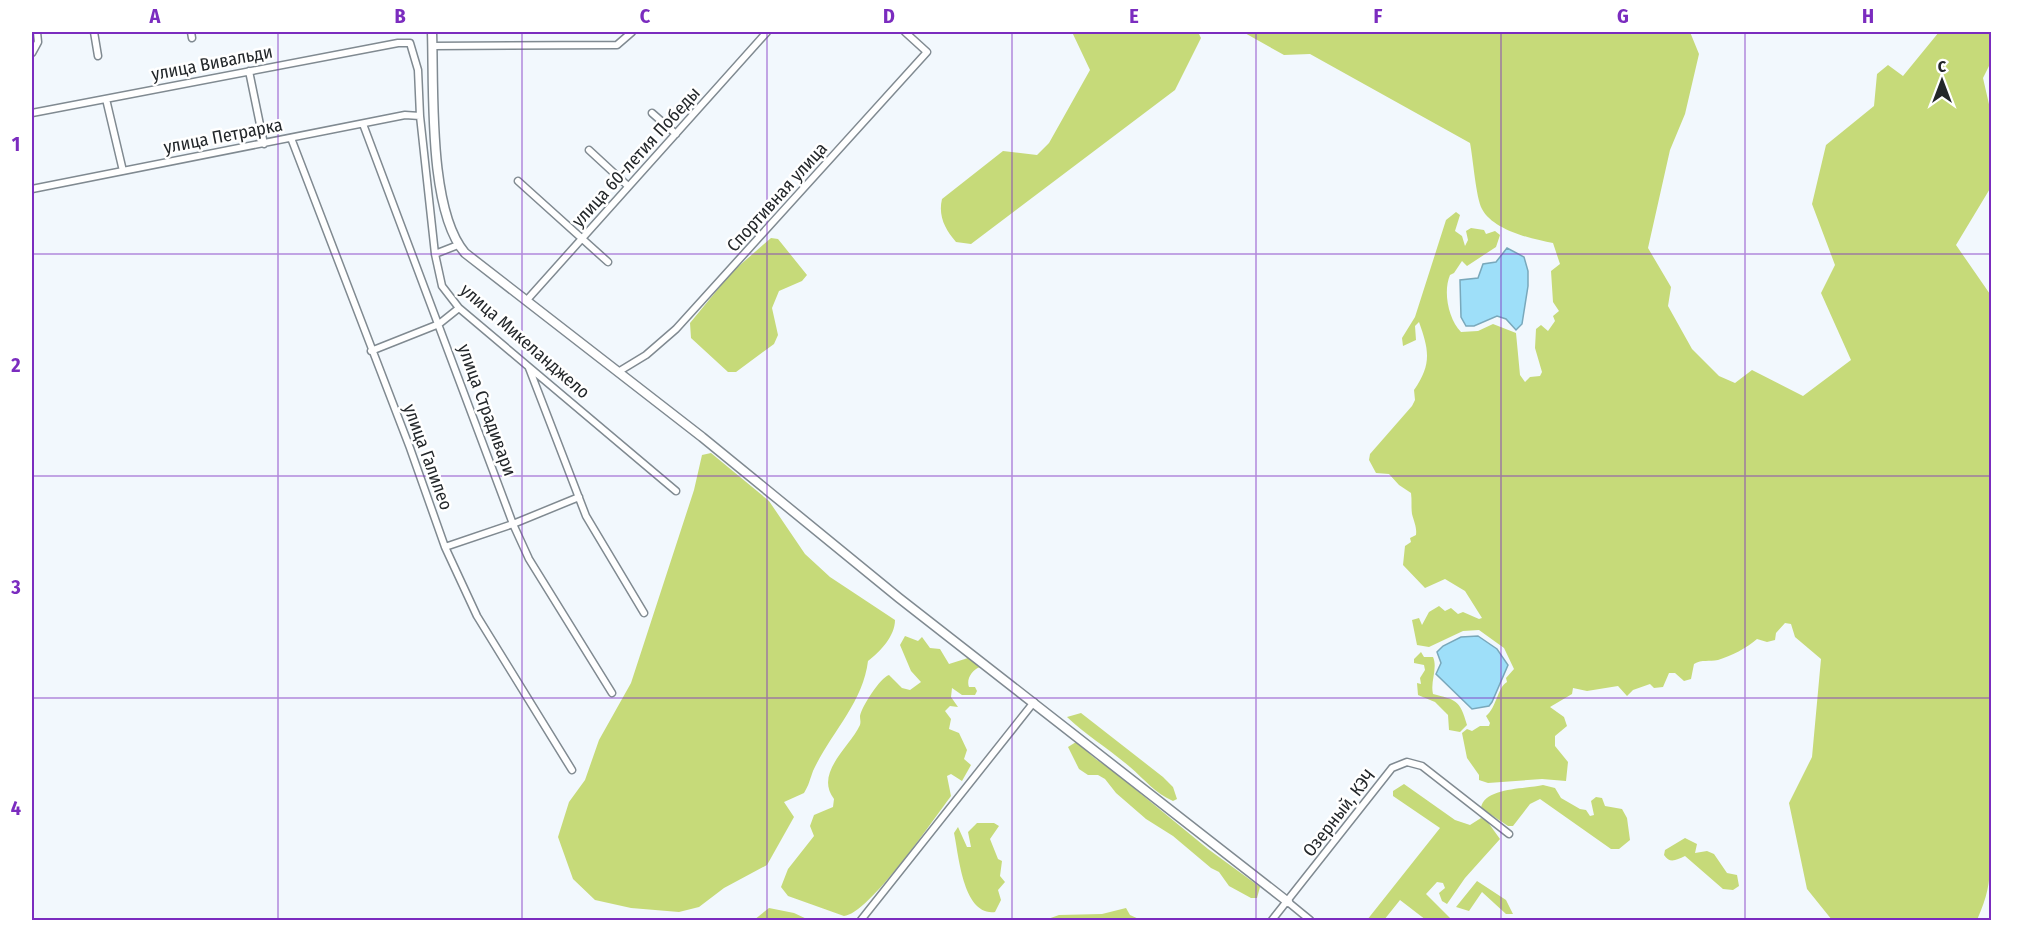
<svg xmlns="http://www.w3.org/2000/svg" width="2023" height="952" viewBox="0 0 2023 952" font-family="'Fira Sans Condensed',sans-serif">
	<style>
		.green { fill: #c6da79 }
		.water { fill: #9edff9; stroke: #79a8bb; stroke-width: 1.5 }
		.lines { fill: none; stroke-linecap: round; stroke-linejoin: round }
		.street-casing { stroke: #808a91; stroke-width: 9 }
		.secondary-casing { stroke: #808a91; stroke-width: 11 }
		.street { stroke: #fff; stroke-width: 6 }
		.secondary { stroke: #fff; stroke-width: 8 }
		.grid { fill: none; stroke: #7b2cbf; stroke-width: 1.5; stroke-opacity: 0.55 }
		.labels { text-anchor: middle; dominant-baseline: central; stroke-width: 5; stroke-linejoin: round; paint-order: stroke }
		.street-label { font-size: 18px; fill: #23272a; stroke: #fff }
		.neatline { fill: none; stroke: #7b2cbf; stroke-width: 2 }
		.grid-label { font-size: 20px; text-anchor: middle; font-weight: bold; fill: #7b2cbf }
	</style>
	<rect width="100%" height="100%" fill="#f2f8fd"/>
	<path class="green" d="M 1072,32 L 1198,32 L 1201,38 L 1175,90 L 971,244 L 956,242 C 945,229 938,216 942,199 L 1003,151 L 1037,155 L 1049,143 L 1090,70 Z
		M 1243,32 L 1690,32 L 1699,54 L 1685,114 L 1670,150 L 1648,248 L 1671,287 L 1668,306 L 1692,349 L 1719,376 L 1735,383 L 1752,370 L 1803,396 L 1851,360 L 1821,293 L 1835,265 L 1812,204 L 1826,145 L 1874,106 L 1877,74 L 1888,65 L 1903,76 L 1939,32 L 1991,32 L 1991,62 L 1983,78 L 1991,113 L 1991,187 L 1956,245 L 1992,297 L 1992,835 L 1989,839 C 1991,873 1991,889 1977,920 L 1832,920 L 1807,889 L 1789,803 L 1812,757 L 1821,659 L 1795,637 L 1791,624 L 1785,623 L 1776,633 L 1775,640 L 1767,642 L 1757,639 C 1747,648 1731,656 1718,660 C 1709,662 1702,659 1694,664 L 1691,679 L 1684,681 L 1675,673 L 1669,673 L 1663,687 L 1654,688 L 1650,684 L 1633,690 L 1627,696 L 1618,686 L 1587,691 L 1573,688 L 1572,694 L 1550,707 L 1564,717 L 1567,726 L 1555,736 L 1555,746 L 1568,762 L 1566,781 L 1542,779 L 1488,783 L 1479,780 L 1479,775 L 1467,758 L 1462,733 L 1467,729 L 1472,731 L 1480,726 L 1489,726 L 1490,723 L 1486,716 C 1497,707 1497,688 1507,682 L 1506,678 L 1514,669 L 1504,648 L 1479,630 L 1463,631 L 1429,647 L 1417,645 L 1412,620 L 1419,618 L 1422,625 L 1429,612 L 1439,606 L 1445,611 L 1451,608 L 1458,614 L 1463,612 L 1479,619 L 1482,618 L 1465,591 L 1445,579 L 1425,588 L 1403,565 L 1405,546 L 1411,542 L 1410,538 L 1416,535 C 1417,527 1414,522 1412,514 C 1411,507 1412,500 1411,493 L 1399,485 L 1389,474 L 1376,473 L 1369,460 L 1370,454 L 1412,406 L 1415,400 L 1414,390 C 1432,364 1429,350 1419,322 L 1415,326 L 1416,340 L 1403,346 L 1402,338 L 1415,317 L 1446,220 L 1456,212 L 1460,215 L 1455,231 L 1462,236 L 1465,246 L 1468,240 L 1466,231 L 1471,228 L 1484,230 L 1486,234 L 1495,231 L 1500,235 L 1496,247 L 1467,266 L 1462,261 L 1454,273 L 1450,275 C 1443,291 1448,319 1461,332 L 1478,331 L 1493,324 L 1516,333 L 1520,375 L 1525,382 L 1530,377 L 1540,376 L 1542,372 L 1535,348 L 1536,329 L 1541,325 L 1548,331 L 1555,321 L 1553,316 L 1559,311 L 1553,302 L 1551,271 L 1560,264 L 1553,243 C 1531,239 1493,230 1482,209 C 1476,198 1473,158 1470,143 L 1310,54 L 1284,55 Z
		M 771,238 L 778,239 L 807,275 L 802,281 L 779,291 L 772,308 L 778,335 L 774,344 L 736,372 L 728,372 L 691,338 L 690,323 L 732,272 Z
		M 711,453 L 769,501 L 805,554 L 830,577 L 895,620 C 895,636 880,652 868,661 C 863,703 830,734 813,771 C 810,779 809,785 804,793 L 784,802 L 794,817 L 767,865 L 724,888 L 699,907 L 679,912 L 631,908 L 595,900 L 573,879 L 558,837 L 569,802 L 585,780 L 599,740 L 631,683 L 694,490 L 702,455 Z
		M 905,636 L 918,641 L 922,637 L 930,648 L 940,649 L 949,664 L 968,658 L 978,661 L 980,667 C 972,670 966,679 969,687 L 975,687 L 977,691 L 975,695 L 962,695 L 952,688 L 951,697 L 958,707 L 950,706 L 945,711 L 951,719 L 949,729 L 959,733 L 967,750 L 964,759 L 971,765 L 962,781 L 951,774 L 947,776 L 951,796 C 933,820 869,914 844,916 L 788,896 L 781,887 L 788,869 L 814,836 L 810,826 L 814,815 L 833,807 L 834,799 C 814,773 850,747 860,725 C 861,721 860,720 860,716 C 862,706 880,678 889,675 L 902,688 L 910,690 L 921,682 L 911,671 L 900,645 Z
		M 1421,652 L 1424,657 L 1433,657 C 1438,668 1430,682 1433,694 C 1455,700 1460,699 1467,725 L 1460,732 L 1449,730 L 1448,715 L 1435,702 L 1418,695 L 1417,683 L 1421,684 L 1420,678 L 1425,670 L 1424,665 L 1414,663 L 1414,659 Z
		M 1081,713 L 1163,777 L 1173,787 L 1177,799 L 1173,801 C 1155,793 1145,780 1130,767 C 1109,749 1086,735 1067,717 Z
		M 1076,742 C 1087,750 1094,760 1107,766 L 1208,849 L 1260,887 L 1257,898 L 1251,898 L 1229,886 L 1219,872 L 1211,868 L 1173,836 L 1146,819 L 1116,793 L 1105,779 L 1098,775 L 1088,775 L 1079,769 L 1068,747 Z
		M 1404,784 L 1455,820 L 1470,825 L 1481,818 L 1487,821 L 1500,839 L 1465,878 L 1447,904 L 1442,901 L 1439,893 L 1445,888 L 1443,883 L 1437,882 L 1426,894 L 1452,920 L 1426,920 L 1400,900 L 1384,920 L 1367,920 L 1440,828 L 1393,796 L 1393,791 Z
		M 1543,785 L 1555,788 L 1561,798 L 1580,809 L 1586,810 L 1590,816 L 1594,815 L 1591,801 L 1596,797 L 1602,798 L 1605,806 L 1622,809 L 1627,818 L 1630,840 L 1619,849 L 1611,849 L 1540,799 L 1530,804 L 1513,826 L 1508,826 L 1481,808 C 1484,787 1528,789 1543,785 Z
		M 977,823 L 994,823 L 999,826 L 990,839 L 998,859 L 1002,861 L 1000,876 L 1005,882 L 998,890 L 1001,900 L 995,912 C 963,916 959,856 954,833 L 958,827 L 967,847 L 971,847 L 968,832 Z
		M 1685,838 L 1697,844 L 1695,853 L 1707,851 L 1714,854 L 1727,873 L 1737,875 L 1739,886 L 1733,890 L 1723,889 L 1685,856 C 1676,860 1670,864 1664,855 L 1665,850 Z
		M 1477,881 L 1506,900 L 1513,914 L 1506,914 L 1482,892 L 1469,911 L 1456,907 Z
		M 769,908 L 794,913 L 809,920 L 754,920 Z
		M 1126,908 L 1130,915 L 1141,920 L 1045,920 L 1059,915 L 1102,914 Z"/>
	<path class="water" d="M 1507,248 L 1524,257 L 1528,271 L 1528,286 L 1522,324 L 1516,330 L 1506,319 L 1497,316 L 1474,326 L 1466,326 L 1461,317 L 1460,280 L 1478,278 L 1483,264 L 1496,262 Z
		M 1478,636 L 1497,649 L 1508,665 L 1492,702 L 1489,706 L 1472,709 L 1436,674 L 1441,663 L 1437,652 L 1443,646 L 1461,637 Z"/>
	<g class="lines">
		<g class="street-casing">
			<path id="street" d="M 94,32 L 98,56
				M 191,32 L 192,38
				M 432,46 L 617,45 L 632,32
				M 32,53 L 38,42 L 37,32
				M 249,71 L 264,144
				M 106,99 L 123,171
				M 32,113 L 398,43 L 410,43 L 418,70 L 420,116 L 435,254 L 442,286 L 459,308 L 676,491
				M 652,113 L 676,134
				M 363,124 L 513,524 L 529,559 L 612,693
				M 291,138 L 410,448 L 445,547 L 477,616 L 572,770
				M 589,150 L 628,186
				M 518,181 L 608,262
				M 32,189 L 405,115 L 420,116
				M 435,254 L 458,245
				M 526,301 L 767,32
				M 371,351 L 439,324 L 459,308
				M 529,368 L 586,516 L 644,613
				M 618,372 L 646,355 L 676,329 L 927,52 L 905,32
				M 445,547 L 513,524 L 579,497
				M 1288,902 L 1310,920
				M 861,920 L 1034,702
				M 1272,920 L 1392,768 L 1407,762 L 1422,766 L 1509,834"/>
		</g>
		<g class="secondary-casing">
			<path id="secondary" d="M 432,32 C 434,89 428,210 465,253 L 702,437 L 899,598 L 1288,902"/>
		</g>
		<use href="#street" class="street"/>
		<use href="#secondary" class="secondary"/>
	</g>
	<path class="grid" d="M 278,32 L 278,920M 522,32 L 522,920M 767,32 L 767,920M 1012,32 L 1012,920M 1256,32 L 1256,920M 1501,32 L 1501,920M 1745,32 L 1745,920M 32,254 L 1992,254M 32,476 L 1992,476M 32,698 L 1992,698"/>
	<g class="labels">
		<g class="street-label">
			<text transform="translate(212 63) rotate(-11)">улица Вивальди</text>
			<text transform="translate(223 136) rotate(-11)">улица Петрарка</text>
			<text transform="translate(636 157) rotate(-48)">улица 60-летия Победы</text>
			<text transform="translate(777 197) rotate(-48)">Спортивная улица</text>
			<text transform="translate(525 341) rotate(41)">улица Микеланджело</text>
			<text transform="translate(487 410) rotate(70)">улица Страдивари</text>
			<text transform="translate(428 457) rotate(70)">улица Галилео</text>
			<text transform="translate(1339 813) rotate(-52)">Озерный, КЭЧ</text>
		</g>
	</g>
	<rect width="2023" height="952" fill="none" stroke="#ffffff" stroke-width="66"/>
	<g transform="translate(1942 81)" stroke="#ffffff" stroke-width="4.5" paint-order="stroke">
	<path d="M0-4.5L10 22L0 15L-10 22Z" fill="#23272a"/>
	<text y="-9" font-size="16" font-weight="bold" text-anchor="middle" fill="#23272a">С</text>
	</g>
	<rect x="33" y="33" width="1957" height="886" class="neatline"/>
	<g class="grid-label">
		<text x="155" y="23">A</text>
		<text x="400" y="23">B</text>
		<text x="645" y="23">C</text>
		<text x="889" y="23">D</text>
		<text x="1134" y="23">E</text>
		<text x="1378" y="23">F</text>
		<text x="1623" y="23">G</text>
		<text x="1868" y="23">H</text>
		<text x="16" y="151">1</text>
		<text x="16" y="372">2</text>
		<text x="16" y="594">3</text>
		<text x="16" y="815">4</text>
	</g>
</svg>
